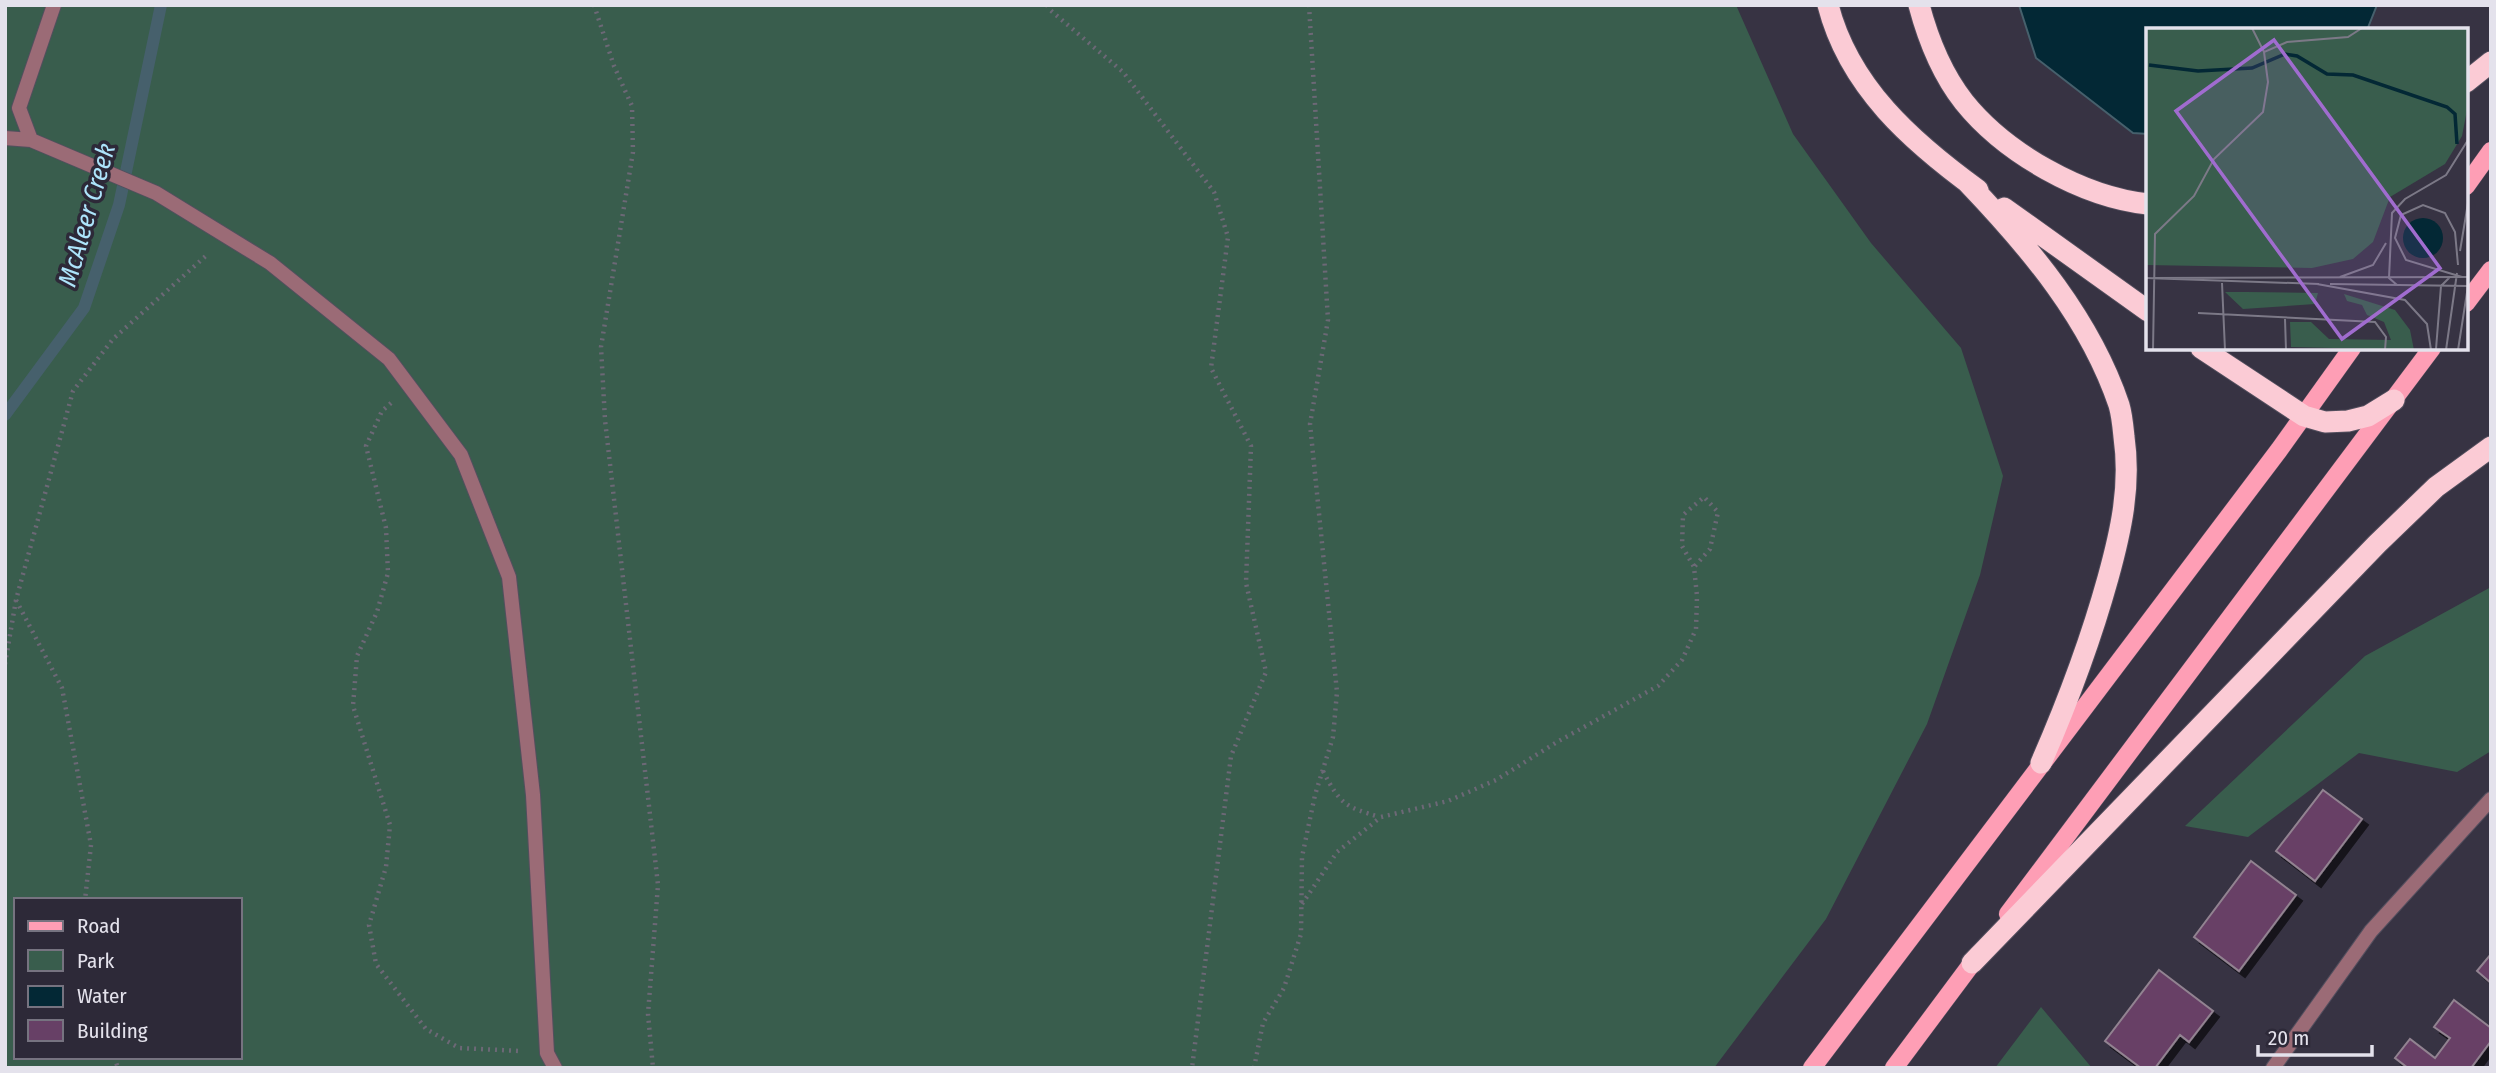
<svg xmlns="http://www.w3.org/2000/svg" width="2496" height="1073" viewBox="0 0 2496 1073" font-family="'Fira Sans Condensed',sans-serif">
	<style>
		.green { fill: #395d4d; fill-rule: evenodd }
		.water { fill: #032835; stroke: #46606c; stroke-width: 2 }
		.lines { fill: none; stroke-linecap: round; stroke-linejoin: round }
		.stream { stroke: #46606c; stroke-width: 12 }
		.building { fill: #674066; stroke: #928391; stroke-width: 2; filter: url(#shadow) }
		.service-casing { stroke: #534f5e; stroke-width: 16 }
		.minor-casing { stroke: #534f5e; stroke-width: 16 }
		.primary-casing { stroke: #534f5e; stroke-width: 19 }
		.motorway-casing { stroke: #534f5e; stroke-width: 23 }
		.path { stroke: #6c6876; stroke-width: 4.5; stroke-dasharray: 2 5; stroke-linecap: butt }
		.service { stroke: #9b6b76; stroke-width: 14 }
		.minor { stroke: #9b6b76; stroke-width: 14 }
		.primary { stroke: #fe9eb5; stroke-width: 18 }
		.motorway { stroke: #fbcbd5; stroke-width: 21 }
		.labels { text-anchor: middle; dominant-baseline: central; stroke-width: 7; stroke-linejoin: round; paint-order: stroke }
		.water-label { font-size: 26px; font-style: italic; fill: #ade4fb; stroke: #2d2938 }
		.inset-river { fill: none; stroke: #032835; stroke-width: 3.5 }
		.inset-road { fill: none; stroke: #7c7987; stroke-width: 2 }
		.view { fill: #a06ccf; fill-opacity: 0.15; stroke: #a06ccf; stroke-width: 3.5 }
		.inset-edge { fill: none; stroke: #e4e2ec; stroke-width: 3.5 }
	</style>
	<defs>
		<filter id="shadow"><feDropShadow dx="6" dy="6" stdDeviation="0" flood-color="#0009"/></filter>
	</defs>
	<rect width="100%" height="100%" fill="#373343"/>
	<path class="green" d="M 5,5 L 1736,5 L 1793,134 L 1871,243 L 1961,348 L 2003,476 L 1980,575 L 1927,724 L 1826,919 L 1714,1068 L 5,1068 ZM 16,900 L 240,900 L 240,1057 L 16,1057 Z
		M 2491,587 L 2491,751 L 2457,772 L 2359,753 L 2248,837 L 2185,826 L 2365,656 Z
		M 2041,1007 L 2092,1068 L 1995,1068 Z"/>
	<path class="water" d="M 2019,5 L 2377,5 L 2367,30 L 2148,30 L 2148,134 L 2133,133 L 2036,58 Z"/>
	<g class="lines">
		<path class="stream" d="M 5,415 L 84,308 L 119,205 L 161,5"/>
	</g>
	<path class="building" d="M 2323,790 L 2362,819 L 2315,881 L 2276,851 Z
		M 2251,861 L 2296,895 L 2239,971 L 2194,937 Z
		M 2491,954 L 2491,983 L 2477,971 Z
		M 2159,970 L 2213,1011 L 2189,1042 L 2180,1035 L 2155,1068 L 2141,1068 L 2105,1041 Z
		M 2454,1000 L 2491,1028 L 2491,1041 L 2471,1068 L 2408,1068 L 2395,1058 L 2410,1039 L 2435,1058 L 2450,1038 L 2434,1027 Z"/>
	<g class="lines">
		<g class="service-casing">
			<path id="service" d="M 54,5 L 19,108 L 31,140 L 156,193 L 270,263 L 389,359 L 461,455 L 509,577 L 533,795 L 547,1053 L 555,1068
				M 5,138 L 31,140"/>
		</g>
		<g class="minor-casing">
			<path id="minor" d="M 2273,1068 L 2371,931 L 2491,799"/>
		</g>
		<g class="primary-casing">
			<path id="primary" d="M 2466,186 L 2491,151
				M 2466,303 L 2491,270
				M 2008,914 L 2432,348
				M 1812,1068 L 2279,450 L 2352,348
				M 1894,1068 L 1979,954"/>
		</g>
		<g class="motorway-casing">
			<path id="motorway" d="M 1828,5 C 1849,87 1912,142 1978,190
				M 1919,5 C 1928,39 1942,74 1964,102 C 2005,153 2082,197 2148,204
				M 2466,82 L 2491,62
				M 1968,183 C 2030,248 2090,319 2119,405 C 2122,415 2123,427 2124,437 C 2131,486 2121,531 2108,578 C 2090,643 2068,701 2041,763
				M 2004,208 L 2148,311
				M 2201,348 L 2304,416 L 2325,422 L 2348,421 L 2368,416 L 2394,400
				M 1972,963 L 2377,544 L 2436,487 L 2491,447"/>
		</g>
		<path class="path" d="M 594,5 L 614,66 L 632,106 L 633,152 L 601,347 L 605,420 L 658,885 L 648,1014 L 653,1068
			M 1047,5 L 1049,9 L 1123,72 L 1214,192 L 1228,237 L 1211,368 L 1251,446 L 1246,583 L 1266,672 L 1231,756 L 1192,1068
			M 391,403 L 382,411 L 366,446 L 386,528 L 388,573 L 377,612 L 357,656 L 353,706 L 390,825 L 386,867 L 369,925 L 376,964 L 426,1029 L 459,1048 L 520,1051
			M 16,600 L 62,688 L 91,845 L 85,900
			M 5,664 L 16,600 L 73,391 L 113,339 L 208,254
			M 1323,771 C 1340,804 1345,807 1380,817
			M 1302,904 L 1337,852 L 1381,817 L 1448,801 L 1496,780 L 1557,742 L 1658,686 L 1682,660 L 1696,629 L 1697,596 L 1694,567 L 1682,546 L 1683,515 L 1704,497 L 1718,512 L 1710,549 L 1694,567
			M 114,1057 L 118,1068
			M 1254,1068 L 1263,1023 L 1284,988 L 1301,934 L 1302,857 L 1315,795 L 1333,737 L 1337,692 L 1310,424 L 1328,320 L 1309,5"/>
		<use href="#service" class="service"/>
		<use href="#minor" class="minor"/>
		<use href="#primary" class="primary"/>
		<use href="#motorway" class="motorway"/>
	</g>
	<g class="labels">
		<g class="water-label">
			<text transform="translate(87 215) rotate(-74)">McAleer Creek</text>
		</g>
	</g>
	<g transform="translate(2146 28)">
		<rect width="322" height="322" fill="#373343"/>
		<path d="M 0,0 L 322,0 L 322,77 L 316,108 L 299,136 L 244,169 L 227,214 L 207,231 L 166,240 L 0,237 ZM 79,264 L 100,264 L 172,265 L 169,276 L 97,281 ZM 198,266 L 249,282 L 264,302 L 268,322 L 145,319 L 144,294 L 165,294 L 183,311 L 245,312 L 238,294 L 221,287 L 216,277 L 201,273 Z" fill="#395d4d"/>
		<path d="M257 210a20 20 0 1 1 40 0a20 20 0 1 1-40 0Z" fill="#032835"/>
		<path class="inset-river" d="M 3,37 L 52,43 L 106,40 L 139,26 L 151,28 L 181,46 L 207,47 L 301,79 L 309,86 L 311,116"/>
		<path class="inset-road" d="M 106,0 L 118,24M 314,223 L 322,175M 312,237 L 309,204 L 299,185 L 277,177 L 255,187 L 249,210 L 260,232 L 316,249M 194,249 L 227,237 L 240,215M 0,250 L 173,256M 7,250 L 322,249M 76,255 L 79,322M 171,256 L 259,272 L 281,296 L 285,322M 184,256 L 322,258M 251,257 L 243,250 L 246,185 L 259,171 L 300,147 L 322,112M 52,285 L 229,294 L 240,309 L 239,322M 139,291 L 140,322M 290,321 L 295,258 L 304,249M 7,322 L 9,206 L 48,168 L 68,131 L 117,84 L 122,54 L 118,24 L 141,14 L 202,9 L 216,0M 300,322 L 311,245M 312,322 L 322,258"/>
		<path class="view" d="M 128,12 L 294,240 L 196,311 L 30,83 Z"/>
		<rect width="322" height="322" class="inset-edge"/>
	</g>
	<rect width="2496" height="1073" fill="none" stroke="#e4e2ec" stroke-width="14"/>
	<rect x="14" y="898" width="228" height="161" fill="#2d2938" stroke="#767380" stroke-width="2"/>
	<rect x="28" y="921" width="35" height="10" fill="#fe9eb5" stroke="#767380" stroke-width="2"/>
	<text x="77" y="933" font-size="21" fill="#e4e2ec">Road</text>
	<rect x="28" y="950" width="35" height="21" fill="#395d4d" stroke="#767380" stroke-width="2"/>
	<text x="77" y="968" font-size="21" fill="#e4e2ec">Park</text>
	<rect x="28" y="986" width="35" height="21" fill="#032835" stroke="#767380" stroke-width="2"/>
	<text x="77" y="1003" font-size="21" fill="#e4e2ec">Water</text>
	<rect x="28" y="1020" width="35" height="21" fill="#674066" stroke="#767380" stroke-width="2"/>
	<text x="77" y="1038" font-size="21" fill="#e4e2ec">Building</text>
	<path d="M2258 1045v10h114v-10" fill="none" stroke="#e4e2ec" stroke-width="3.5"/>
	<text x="2268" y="1045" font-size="21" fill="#e4e2ec" stroke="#2d2938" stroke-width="5" paint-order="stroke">20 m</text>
</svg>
